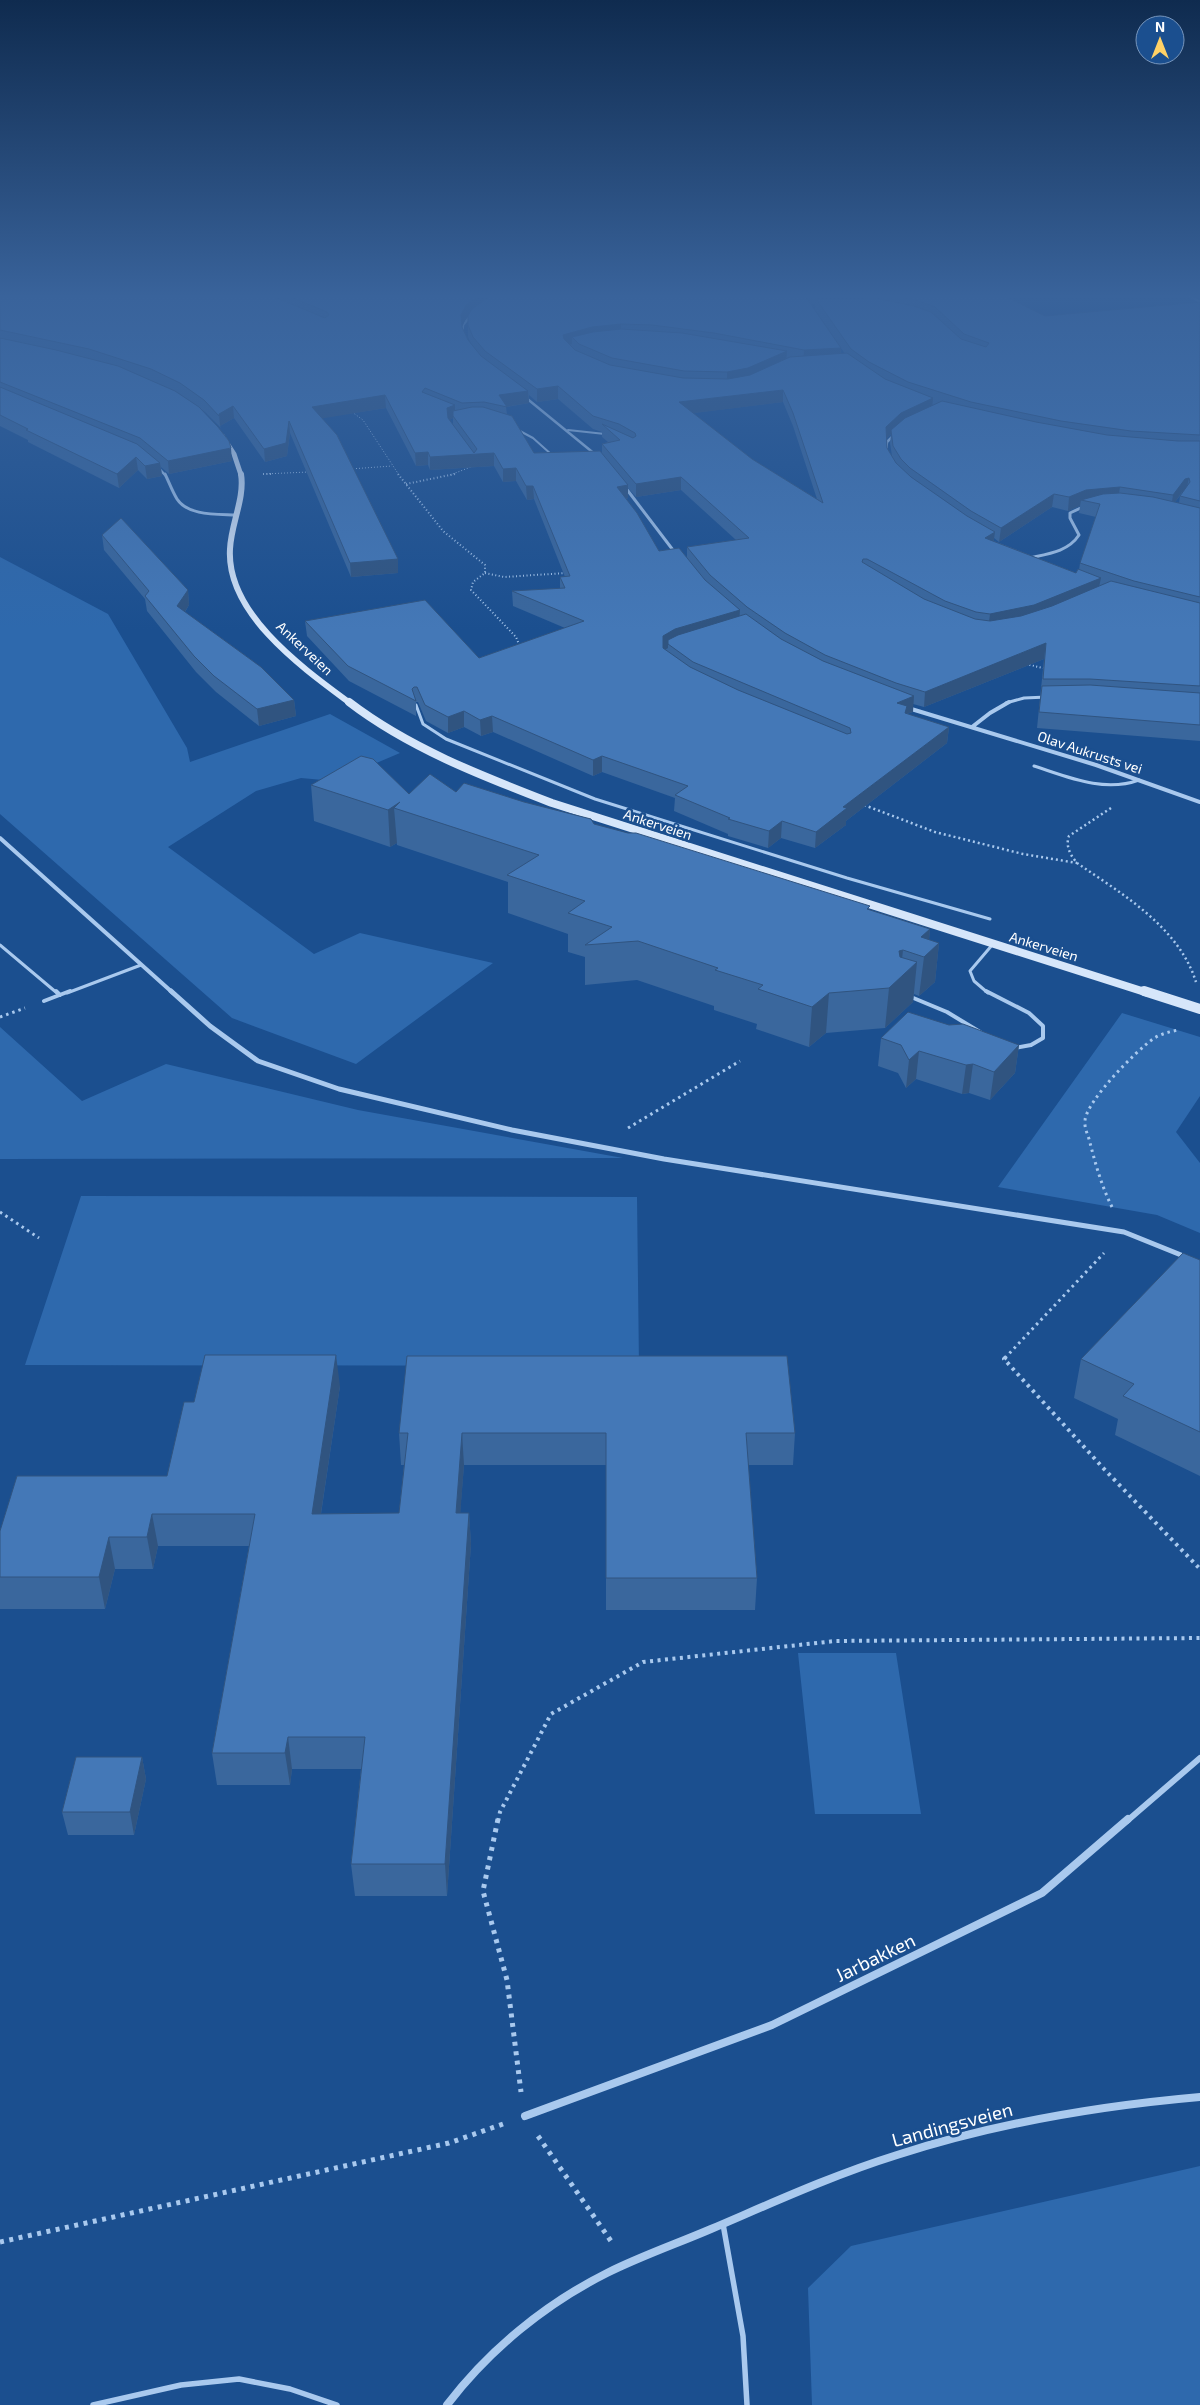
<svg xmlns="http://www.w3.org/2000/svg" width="1200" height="2405" viewBox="0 0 1200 2405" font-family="'Exo 2',sans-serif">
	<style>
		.green { fill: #2e69ad }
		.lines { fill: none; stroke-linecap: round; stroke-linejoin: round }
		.path-far5 { stroke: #a9c9ee; stroke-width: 1; stroke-dasharray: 1 2; stroke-linecap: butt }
		.path-far4 { stroke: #a9c9ee; stroke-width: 2; stroke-dasharray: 1 2.5; stroke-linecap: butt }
		.path-far3 { stroke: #a9c9ee; stroke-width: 2.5; stroke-dasharray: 2 3; stroke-linecap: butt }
		.path-far2 { stroke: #a9c9ee; stroke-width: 3; stroke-dasharray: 2.5 4; stroke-linecap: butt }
		.path-far1 { stroke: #a9c9ee; stroke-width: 4; stroke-dasharray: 3 4.5; stroke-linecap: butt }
		.path { stroke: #a9c9ee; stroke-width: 5; stroke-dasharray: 4 5.5; stroke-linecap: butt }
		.lane-far3 { stroke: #a9c9ee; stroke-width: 2 }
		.lane-far2 { stroke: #a9c9ee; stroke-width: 3 }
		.lane-far1 { stroke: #a9c9ee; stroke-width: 4 }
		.lane { stroke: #a9c9ee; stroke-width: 5.5 }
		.street-far5 { stroke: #a9c9ee; stroke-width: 2.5 }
		.street-far4 { stroke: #a9c9ee; stroke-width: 3 }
		.street-far3 { stroke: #a9c9ee; stroke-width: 4 }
		.street-far2 { stroke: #a9c9ee; stroke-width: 5 }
		.street-far1 { stroke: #a9c9ee; stroke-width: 6 }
		.street { stroke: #a9c9ee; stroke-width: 8 }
		.secondary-far3 { stroke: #d6e6fa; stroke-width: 5 }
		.secondary-far2 { stroke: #d6e6fa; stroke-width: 6 }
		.secondary-far1 { stroke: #d6e6fa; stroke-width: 8 }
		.secondary { stroke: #d6e6fa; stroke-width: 10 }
		.wall { fill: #3a679d; fill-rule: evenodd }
		.shaded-wall { fill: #305480 }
		.building { fill: #4478b7; stroke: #305480; fill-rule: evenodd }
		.labels { text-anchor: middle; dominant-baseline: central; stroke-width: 5; stroke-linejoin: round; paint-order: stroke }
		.far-street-label { font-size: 14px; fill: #fff; stroke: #1b4f8f }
		.near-street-label { font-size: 19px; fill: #fff; stroke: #1b4f8f }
	</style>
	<rect width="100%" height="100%" fill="#1b4f8f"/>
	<path class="green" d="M 0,557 L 108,614 L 187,748 L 190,762 L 330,714 L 400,753 L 334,781 L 301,778 L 256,791 L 168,847 L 314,954 L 360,933 L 493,963 L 356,1064 L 232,1018 L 0,814 Z
		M 1122,1013 L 1200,1037 L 1200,1096 L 1176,1132 L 1200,1163 L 1200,1233 L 1157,1215 L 998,1187 Z
		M 0,1027 L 82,1101 L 166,1064 L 358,1110 L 623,1158 L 0,1159 Z
		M 81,1196 L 637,1197 L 639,1366 L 25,1365 Z
		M 798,1653 L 896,1653 L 921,1814 L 815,1814 Z
		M 1200,2166 L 1200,2405 L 812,2405 L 808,2288 L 851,2246 Z"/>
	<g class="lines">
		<path class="path-far5" d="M 352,412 L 363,420 L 399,475
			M 350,469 L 392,466
			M 263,474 L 309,472
			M 450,475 L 476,465"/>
		<path class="path-far4" d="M 263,474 L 273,474
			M 398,474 L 443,531 L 485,565 L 485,573 L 473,582 L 471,590 L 516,637 L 520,647
			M 406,484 L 455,474
			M 485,573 L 504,577 L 566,573
			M 1026,664 L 1047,669"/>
		<path class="path-far3" d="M 864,805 L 935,832 L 1023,854 L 1077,863
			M 1111,808 L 1069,836 C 1065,846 1071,856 1077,863 C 1122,894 1179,927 1196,982"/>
		<path class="path-far2" d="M 0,1017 L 25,1008
			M 628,1128 L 740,1061
			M 1112,1207 C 1101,1185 1095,1162 1089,1139 C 1087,1133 1084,1126 1085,1120 C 1088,1099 1136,1051 1153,1039 C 1160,1034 1169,1032 1178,1030
			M 0,1212 L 39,1238
			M 1005,1358 L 1104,1253"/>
		<path class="path-far1" d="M 1006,1357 L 1004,1359 L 1105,1470 L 1200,1569
			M 498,1821 L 500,1812 L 551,1714 L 643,1662 L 835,1641 L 1200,1638"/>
		<path class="path" d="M 498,1819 L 483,1891 L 507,1980 L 521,2092
			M 538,2136 L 613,2244
			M 0,2242 L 449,2143 L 503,2124"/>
		<path class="lane-far3" d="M 518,430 L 533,438 L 552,455
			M 568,430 L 605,434"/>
		<path class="lane-far2" d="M 416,705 L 423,724 L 446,739 L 595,799 L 847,878 L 990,919
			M 1034,766 C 1068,777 1104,793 1139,780
			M 0,945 L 57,993
			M 67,993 L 141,965
			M 988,993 L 974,981 L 970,971 L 993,944"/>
		<path class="lane-far1" d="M 56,991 L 60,995
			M 986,991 L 1029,1013 L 1043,1026 L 1043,1038 L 1031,1045 L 1015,1048
			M 911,997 L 947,1012 L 980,1032
			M 44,1001 L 70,991"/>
		<path class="lane" d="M 723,2224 L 743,2336 L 747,2405
			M 93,2405 L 181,2385 L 239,2379 L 290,2389 L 337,2405"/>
		<path class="street-far5" d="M 1185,293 L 1200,302
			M 462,334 L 463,325 L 472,314
			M 525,397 L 596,455
			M 886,451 L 887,442 L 896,433
			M 155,464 L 165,475"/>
		<path class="street-far4" d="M 165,474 C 169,482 172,491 177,499 C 188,516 217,514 236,515
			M 625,487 L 676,554
			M 1029,558 C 1047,554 1068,552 1079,535 L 1070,518 L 1070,513 L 1085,506
			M 1006,703 L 1024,698 L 1047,697"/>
		<path class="street-far3" d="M 908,708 L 1096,765 L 1200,802
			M 972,727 L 990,713 L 1009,702
			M 0,838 L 173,993"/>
		<path class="street-far2" d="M 171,991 L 210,1026 L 258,1061 L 339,1089 L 512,1130 L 664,1159 L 1124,1232 L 1186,1257"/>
		<path class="street-far1" d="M 1127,1821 L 1200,1758"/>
		<path class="street" d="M 525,2116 L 772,2025 L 1042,1893 L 1128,1819
			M 447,2405 C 489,2350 545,2304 607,2273 C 641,2256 676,2244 711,2229 C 772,2203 833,2175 897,2155 C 996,2123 1097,2106 1200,2097"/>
		<path class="secondary-far3" d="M 223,437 L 234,454 L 241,475"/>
		<path class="secondary-far2" d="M 241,474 C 245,498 231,524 230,549 C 226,614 304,669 350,703"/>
		<path class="secondary-far1" d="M 349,702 C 409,748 482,776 552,803 L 1148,993"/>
		<path class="secondary" d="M 1144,991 L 1200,1009"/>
	</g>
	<path class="wall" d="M 0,293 L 998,293 L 1045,316 L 1200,302 L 1200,744 L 1200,741 L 1037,728 L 1044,659 L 924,707 L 913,704 L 913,712 L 907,714 L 949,727 L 947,743 L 846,821 L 846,825 L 815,848 L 781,838 L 768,848 L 728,836 L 728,834 L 674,811 L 675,798 L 602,772 L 593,776 L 493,732 L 481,736 L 464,727 L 448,733 L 426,721 L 418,702 L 416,702 L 416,716 L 349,681 L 307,636 L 305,621 L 479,658 L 565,628 L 513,606 L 512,591 L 560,589 L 560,577 L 565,577 L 534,499 L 527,500 L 516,481 L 503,482 L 494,466 L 430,470 L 428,465 L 416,466 L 386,408 L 321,418 L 398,573 L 351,577 L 290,433 L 287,456 L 265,462 L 234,418 L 220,426 L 221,428 L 206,413 L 201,409 L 232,461 L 169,474 L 161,467 L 162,476 L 147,479 L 138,470 L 119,488 L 28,442 L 28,440 L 0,426 ZM 810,304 L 815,304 L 815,310 L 835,338 ZM 468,315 L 468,337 L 472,346 L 468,340 L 462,327 L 467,316 ZM 841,348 L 845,354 L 841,354 ZM 529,395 L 537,402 L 558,399 L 593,429 L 602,432 L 602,437 L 608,442 L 602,444 L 602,453 L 534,453 L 507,414 L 506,407 L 529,403 ZM 783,402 L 793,426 L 817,499 L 752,459 L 693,413 ZM 453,418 L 453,425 L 449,420 ZM 891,434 L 890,443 L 892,456 L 887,448 L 887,438 ZM 628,488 L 636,497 L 681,490 L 736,540 L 687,547 L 687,557 L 659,551 L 626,499 L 628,498 ZM 1183,492 L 1180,496 L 1179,503 L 1175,502 ZM 1080,506 L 1079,513 L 1096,517 L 1080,563 L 1079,570 L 1076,573 L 994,541 L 994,538 L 999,542 L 1052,507 L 1068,511 Z
		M 1192,293 L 1200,293 L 1200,297 L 1197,297 Z
		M 102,535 L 188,590 L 189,605 L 185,612 L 294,700 L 296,716 L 259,726 L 216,692 L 196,672 L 147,611 L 145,599 L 104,550 Z
		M 311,785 L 409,794 L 456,792 L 524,802 L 870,910 L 930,929 L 929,940 L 939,943 L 935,982 L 919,996 L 914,994 L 913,1002 L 885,1028 L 826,1033 L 809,1047 L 756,1029 L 757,1024 L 714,1010 L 714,1006 L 637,980 L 585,985 L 585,957 L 568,952 L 568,934 L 508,913 L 508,882 L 397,845 L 397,843 L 390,847 L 314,821 Z
		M 949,1025 L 1019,1045 L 1015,1073 L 990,1100 L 969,1093 L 962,1094 L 916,1079 L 906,1088 L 898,1073 L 878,1066 L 881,1038 Z
		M 1200,1260 L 1200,1476 L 1115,1435 L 1118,1419 L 1074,1398 L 1081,1359 Z
		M 340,1386 L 321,1514 L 399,1513 L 404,1465 L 401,1465 L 399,1433 L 795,1433 L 793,1465 L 748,1465 L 757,1578 L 755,1610 L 606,1610 L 606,1465 L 464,1465 L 460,1513 L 469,1513 L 471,1544 L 447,1896 L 355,1896 L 351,1864 L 361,1769 L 292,1769 L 290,1785 L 217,1785 L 212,1753 L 249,1546 L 158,1546 L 153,1569 L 115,1569 L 105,1609 L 0,1609 L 0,1531 L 167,1476 L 194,1402 Z
		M 142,1757 L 146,1779 L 134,1835 L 68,1835 L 62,1812 Z"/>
	<path class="shaded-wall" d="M 483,293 L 508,293 L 488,301 L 467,316 L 462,327 L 461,315 L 466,305 Z
		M 621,324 L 621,335 L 572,337 L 572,344 L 563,347 L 563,335 L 592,327 Z
		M 841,348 L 840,359 L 803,362 L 804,350 Z
		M 787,351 L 786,364 L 727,385 L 727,372 Z
		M 558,386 L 558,399 L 537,402 L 537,389 Z
		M 783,390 L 783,402 L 679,415 L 679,402 Z
		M 528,391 L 529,403 L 505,407 L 499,395 Z
		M 385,395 L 386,408 L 313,420 L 312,407 Z
		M 933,398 L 932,410 L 891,430 L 891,434 L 885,440 L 886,427 L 901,413 Z
		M 455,405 L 455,417 L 453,411 L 453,418 L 448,421 L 447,408 Z
		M 233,406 L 234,418 L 220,426 L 219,414 Z
		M 289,421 L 290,433 L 287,456 L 265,462 L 264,449 Z
		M 231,448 L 232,461 L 169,474 L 168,461 Z
		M 428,452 L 428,465 L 416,466 L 415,453 Z
		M 494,453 L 494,466 L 430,470 L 430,457 Z
		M 136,457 L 138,470 L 119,488 L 117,474 Z
		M 160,463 L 162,476 L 147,479 L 145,466 Z
		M 516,468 L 516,481 L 503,482 L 503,469 Z
		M 681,477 L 681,490 L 636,497 L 636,484 Z
		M 1189,478 L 1186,491 L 1182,492 L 1171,508 L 1173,495 L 1185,479 Z
		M 628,485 L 628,498 L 617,500 L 617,487 Z
		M 526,486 L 533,486 L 534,499 L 527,500 Z
		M 1120,487 L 1118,500 L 1081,500 L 1080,506 L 1068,511 L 1069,497 L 1086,490 Z
		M 1054,494 L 1052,507 L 999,542 L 1001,528 Z
		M 995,532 L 993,546 L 985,538 Z
		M 398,559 L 398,573 L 351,577 L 350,563 Z
		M 1101,578 L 1098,592 L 988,629 L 990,614 Z
		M 188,590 L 189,605 L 179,621 L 177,606 Z
		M 740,610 L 739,624 L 668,644 L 668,648 L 663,651 L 663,636 L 675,629 Z
		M 1046,643 L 1044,659 L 924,707 L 925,692 Z
		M 914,696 L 913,712 L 906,714 L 897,703 Z
		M 294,700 L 296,716 L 259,726 L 257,709 Z
		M 464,711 L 464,727 L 448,733 L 448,717 Z
		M 492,716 L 493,732 L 481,736 L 480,720 Z
		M 949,727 L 947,743 L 846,821 L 846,825 L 815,848 L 816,832 L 843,807 Z
		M 602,756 L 602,772 L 593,776 L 593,760 Z
		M 400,802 L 394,808 L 397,843 L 390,847 L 388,810 Z
		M 782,821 L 781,838 L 768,848 L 769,831 Z
		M 930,929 L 928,953 L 939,943 L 935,982 L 919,996 L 924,957 L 921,937 Z
		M 903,950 L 900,978 L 917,962 L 913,1002 L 885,1028 L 889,988 L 899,951 Z
		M 829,993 L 826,1033 L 809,1047 L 812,1007 Z
		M 1019,1045 L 1015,1073 L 990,1100 L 994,1072 Z
		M 919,1051 L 916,1079 L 906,1088 L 909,1060 Z
		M 973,1064 L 969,1093 L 962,1094 L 966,1065 Z
		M 336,1355 L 340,1386 L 316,1546 L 312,1514 Z
		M 462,1433 L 464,1465 L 458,1544 L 456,1513 Z
		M 469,1513 L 471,1544 L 447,1896 L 445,1864 Z
		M 152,1514 L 158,1546 L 153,1569 L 147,1537 Z
		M 109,1537 L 115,1569 L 105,1609 L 99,1577 Z
		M 288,1737 L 292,1769 L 290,1785 L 285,1753 Z
		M 142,1757 L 146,1779 L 134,1835 L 130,1812 Z"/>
	<path class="building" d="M 0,293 L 265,293 L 325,318 L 329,315 L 327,312 L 281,293 L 483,293 L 466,305 L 461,315 L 462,327 L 468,340 L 481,356 L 528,391 L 499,395 L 507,407 L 484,402 L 462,403 L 425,388 L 422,392 L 455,405 L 447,408 L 448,418 L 474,453 L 477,449 L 453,416 L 453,411 L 472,407 L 483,407 L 512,416 L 534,453 L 600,451 L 628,485 L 617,487 L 637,513 L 659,551 L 679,548 L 705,580 L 740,610 L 675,629 L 663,636 L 663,648 L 690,667 L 738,690 L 847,734 L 851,733 L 850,728 L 693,662 L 668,644 L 668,640 L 678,635 L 746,614 L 781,639 L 823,661 L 914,696 L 897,703 L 907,706 L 905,713 L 949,727 L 843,807 L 847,808 L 816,832 L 782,821 L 769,831 L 728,819 L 730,818 L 675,795 L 688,786 L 602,756 L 593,760 L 492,716 L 480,720 L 464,711 L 448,717 L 425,705 L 417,687 L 414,687 L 412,689 L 416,701 L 348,666 L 305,621 L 425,600 L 479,658 L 584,621 L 512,591 L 565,588 L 560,577 L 570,576 L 533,486 L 526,486 L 516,468 L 503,469 L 494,453 L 430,457 L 428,452 L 415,453 L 385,395 L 312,407 L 337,435 L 398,559 L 350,563 L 289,421 L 286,443 L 264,449 L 233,406 L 219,414 L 219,416 L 204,400 L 180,383 L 151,369 L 89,349 L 0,330 Z
		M 497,293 L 803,293 L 841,348 L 804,350 L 714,333 L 652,325 L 621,324 L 592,327 L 563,335 L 564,339 L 575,350 L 610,365 L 683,378 L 728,379 L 750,375 L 790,357 L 847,353 L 885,379 L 933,398 L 901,413 L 886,427 L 887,448 L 896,463 L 911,477 L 967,516 L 995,532 L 985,538 L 1076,573 L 1078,569 L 1101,578 L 1034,605 L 990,614 L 976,612 L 945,601 L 867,559 L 863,559 L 862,562 L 924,599 L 975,619 L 990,621 L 1021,616 L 1052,606 L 1111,581 L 1200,603 L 1200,686 L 1090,679 L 1043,679 L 1046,643 L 925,692 L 896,683 L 825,655 L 785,633 L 747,607 L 710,575 L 687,547 L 749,538 L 681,477 L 636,484 L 602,444 L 620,440 L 602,424 L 633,438 L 636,436 L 635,433 L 619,424 L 593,416 L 558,386 L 537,389 L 485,351 L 473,337 L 468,325 L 468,316 L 472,309 L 490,296 ZM 783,390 L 793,413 L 823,503 L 752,459 L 679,402 Z
		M 882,293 L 998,293 L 1045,316 L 1200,302 L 1200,435 L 1131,431 L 1061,421 L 971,402 L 908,382 L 869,362 L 851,349 L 816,299 L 874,298 L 914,306 L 931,312 L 961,339 L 986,347 L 989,343 L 964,334 L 935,307 L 916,300 Z
		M 621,329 L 682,333 L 787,351 L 748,368 L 727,372 L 684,371 L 612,358 L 579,344 L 572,337 L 593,332 Z
		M 0,338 L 56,350 L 118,366 L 175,391 L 199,407 L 218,427 L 229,441 L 231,448 L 168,461 L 140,438 L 0,382 Z
		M 0,387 L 137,444 L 160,463 L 145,466 L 136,457 L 117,474 L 26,430 L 28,429 L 0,415 Z
		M 942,401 L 1036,422 L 1107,435 L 1178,441 L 1200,441 L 1200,501 L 1180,496 L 1190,482 L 1189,478 L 1185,479 L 1173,495 L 1120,487 L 1086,490 L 1069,497 L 1054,494 L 1001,528 L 971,511 L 910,468 L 901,459 L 893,446 L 891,430 L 905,418 Z
		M 1120,493 L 1153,497 L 1200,508 L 1200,597 L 1134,581 L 1080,563 L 1100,504 L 1081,500 L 1103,494 Z
		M 121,518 L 188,590 L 177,606 L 261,667 L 294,700 L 257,709 L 214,676 L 194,656 L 145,596 L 149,591 L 102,535 Z
		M 1090,685 L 1200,693 L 1200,725 L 1039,712 L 1042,686 Z
		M 361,756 L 373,759 L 409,794 L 430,774 L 456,792 L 464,783 L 524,802 L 591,819 L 594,824 L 628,833 L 636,833 L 870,906 L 867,909 L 930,929 L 921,937 L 939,943 L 924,957 L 903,950 L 899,951 L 900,957 L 917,962 L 889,988 L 829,993 L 812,1007 L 758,989 L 763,985 L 715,970 L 718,968 L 638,941 L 585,945 L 612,927 L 568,913 L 585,901 L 507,875 L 539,855 L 394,808 L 400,802 L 388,810 L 311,785 Z
		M 908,1012 L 949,1025 L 963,1024 L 1019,1045 L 994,1072 L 973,1064 L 966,1065 L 919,1051 L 909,1060 L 901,1045 L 881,1038 Z
		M 1183,1253 L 1200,1260 L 1200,1432 L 1123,1396 L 1134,1384 L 1081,1359 Z
		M 205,1355 L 336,1355 L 312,1514 L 399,1513 L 408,1433 L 399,1433 L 407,1356 L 787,1356 L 795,1433 L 746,1433 L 757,1578 L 606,1578 L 606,1433 L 462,1433 L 456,1513 L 469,1513 L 445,1864 L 351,1864 L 365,1737 L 288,1737 L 285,1753 L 212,1753 L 255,1514 L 152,1514 L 147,1537 L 109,1537 L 99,1577 L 0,1577 L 0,1531 L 17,1476 L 167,1476 L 184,1402 L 194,1402 Z
		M 76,1757 L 142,1757 L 130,1812 L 62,1812 Z"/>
	<linearGradient id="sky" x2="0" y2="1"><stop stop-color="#0f2b4f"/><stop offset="0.47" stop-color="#39639b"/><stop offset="1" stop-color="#39639b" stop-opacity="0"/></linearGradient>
	<rect width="1200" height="630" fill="url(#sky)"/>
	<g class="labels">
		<g class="far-street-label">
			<text transform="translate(305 648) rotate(43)">Ankerveien</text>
			<text transform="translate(1090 752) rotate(18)">Olav Aukrusts vei</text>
			<text transform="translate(658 824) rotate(18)">Ankerveien</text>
			<text transform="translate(1044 946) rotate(17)">Ankerveien</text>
		</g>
		<g class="near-street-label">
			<text transform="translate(875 1957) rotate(-26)">Jarbakken</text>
			<text transform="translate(952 2124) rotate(-15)">Landingsveien</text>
		</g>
	</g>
	<g transform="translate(1160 40)"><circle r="24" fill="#1b4f8f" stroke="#7695bc"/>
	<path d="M0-4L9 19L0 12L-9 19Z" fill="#ffd166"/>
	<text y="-8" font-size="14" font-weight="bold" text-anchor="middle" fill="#ffffff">N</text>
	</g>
</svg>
